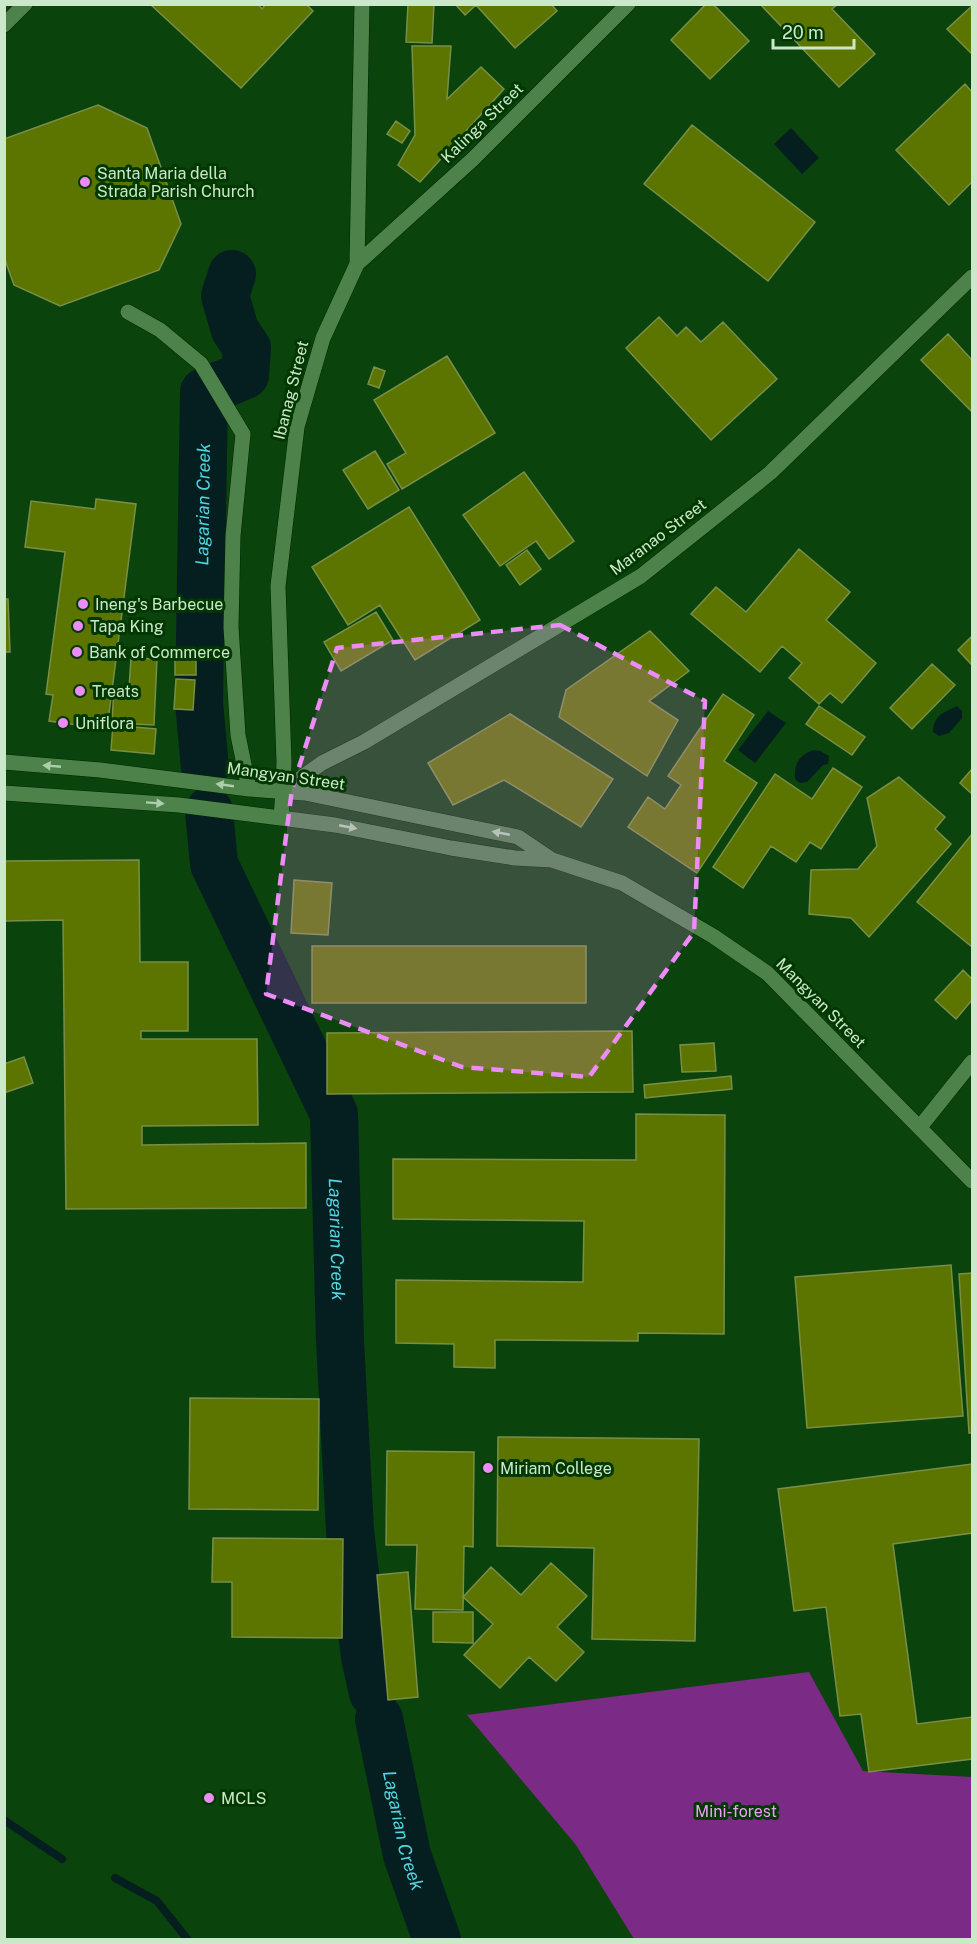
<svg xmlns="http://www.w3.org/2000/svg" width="977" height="1944" viewBox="0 0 977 1944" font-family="'Public Sans',sans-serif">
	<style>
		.green { fill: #7b2b85 }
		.water { fill: #051f21 }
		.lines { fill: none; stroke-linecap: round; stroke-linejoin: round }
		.stream { stroke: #051f21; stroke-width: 8 }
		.river { stroke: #051f21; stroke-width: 48 }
		.building { fill: #5c7400; stroke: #798f47; stroke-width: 1.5 }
		.minor-casing { stroke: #002600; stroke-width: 16 }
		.minor { stroke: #4d834b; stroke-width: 15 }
		.oneway { fill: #accfaa }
		.marked { fill: #ed8cf9; fill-opacity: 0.2; stroke: #ed8cf9; stroke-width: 4.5; stroke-dasharray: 12 8; stroke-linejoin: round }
		.poi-dot { fill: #ed8cf9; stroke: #003800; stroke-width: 2 }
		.labels { text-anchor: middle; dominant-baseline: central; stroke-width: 6; stroke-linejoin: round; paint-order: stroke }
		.street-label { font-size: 16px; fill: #cce8ca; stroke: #003800 }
		.poi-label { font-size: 16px; fill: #cce8ca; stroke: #003800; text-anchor: start }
		.park-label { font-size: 16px; fill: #f19ffb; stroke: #003800 }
		.water-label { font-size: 18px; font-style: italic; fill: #51d6e1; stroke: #003800 }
	</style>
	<rect width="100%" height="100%" fill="#0a430b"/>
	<path class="green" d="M 809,1672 L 863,1771 L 972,1777 L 972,1939 L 634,1939 L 576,1845 L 467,1715 Z"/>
	<path class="water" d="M 791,128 L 819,158 L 802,174 L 774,144 Z
		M 957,706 L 962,711 L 962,718 L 949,733 L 939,736 L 933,732 C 934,715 943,713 957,706 Z
		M 768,711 L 786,723 L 755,763 L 738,750 Z
		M 813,750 L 820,751 L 829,756 L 828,764 L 823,765 L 807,782 L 800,783 L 795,779 C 794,763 799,756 813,750 Z"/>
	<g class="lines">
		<path class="stream" d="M 4,1820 L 62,1859
			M 115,1878 L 157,1901 L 188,1940"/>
		<g class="river">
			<path id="s1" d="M 205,768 L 199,703 L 204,392 L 245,375 L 247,348 L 235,330 L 225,296 L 232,274"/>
			<path id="s2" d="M 209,811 L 214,864 L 334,1114 L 340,1341 L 350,1531 L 365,1657 L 373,1693"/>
			<path id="s3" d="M 379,1719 L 407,1855 L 437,1940"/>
		</g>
	</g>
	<path class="building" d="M 150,4 L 258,4 L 262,9 L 266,4 L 306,4 L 313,11 L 241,88 Z
		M 408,4 L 434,4 L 432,43 L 406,42 Z
		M 455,4 L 551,4 L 557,11 L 515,48 L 476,5 L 465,15 Z
		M 706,4 L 713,4 L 749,41 L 710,79 L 671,40 Z
		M 760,4 L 838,4 L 832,9 L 875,54 L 839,87 Z
		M 972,6 L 972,54 L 947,29 Z
		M 412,46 L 451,46 L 447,99 L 481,67 L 504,89 L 420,182 L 398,165 L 415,135 Z
		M 965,84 L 972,92 L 972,182 L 949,205 L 896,150 Z
		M 98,105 L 147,128 L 181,224 L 159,270 L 60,306 L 14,285 L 4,257 L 4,139 Z
		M 396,121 L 410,131 L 402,143 L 387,134 Z
		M 692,125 L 815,222 L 768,281 L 644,184 Z
		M 659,317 L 677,336 L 686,327 L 701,342 L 723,322 L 777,379 L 711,440 L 626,348 Z
		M 948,334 L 972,360 L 972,412 L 921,360 Z
		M 447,356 L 495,433 L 402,489 L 387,464 L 406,453 L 374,400 Z
		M 374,367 L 385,371 L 379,388 L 368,384 Z
		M 375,451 L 399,490 L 368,509 L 343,470 Z
		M 524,472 L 574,541 L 549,559 L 536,541 L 500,566 L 463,515 Z
		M 96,499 L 136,504 L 107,729 L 49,721 L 53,695 L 46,694 L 65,552 L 25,547 L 31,501 L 95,509 Z
		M 409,507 L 480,620 L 415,660 L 380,605 L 348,625 L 312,567 Z
		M 799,549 L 850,592 L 826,620 L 876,663 L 842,703 L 830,693 L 819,704 L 789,678 L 802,663 L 782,646 L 760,672 L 691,614 L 716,587 L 746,612 Z
		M 527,550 L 541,569 L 520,585 L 506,565 Z
		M 4,599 L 8,599 L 10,652 L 4,652 Z
		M 376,612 L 393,640 L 341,671 L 324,642 Z
		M 650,631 L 689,671 L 649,701 L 678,720 L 647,776 L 559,717 L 566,690 Z
		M 972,636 L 972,665 L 958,650 Z
		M 131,658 L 157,659 L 154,725 L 112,723 L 114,687 L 129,688 Z
		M 175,659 L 196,660 L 196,675 L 175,675 Z
		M 932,664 L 955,685 L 912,729 L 890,708 Z
		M 176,679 L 195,680 L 193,710 L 174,709 Z
		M 723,694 L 754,715 L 724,761 L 757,783 L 697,873 L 628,827 L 648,797 L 665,809 L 681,785 L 668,776 Z
		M 819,706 L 865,737 L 852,755 L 806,724 Z
		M 510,714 L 613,779 L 581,827 L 504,780 L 453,805 L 428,763 Z
		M 113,725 L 156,729 L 154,754 L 111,750 Z
		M 833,768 L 862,787 L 821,849 L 810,842 L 796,862 L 771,846 L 743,888 L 713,867 L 775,774 L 812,799 Z
		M 972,769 L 972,794 L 960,783 Z
		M 899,777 L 945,817 L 935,829 L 951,844 L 869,937 L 851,918 L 809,914 L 811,870 L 858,869 L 877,846 L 867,798 Z
		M 972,834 L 972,947 L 917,902 Z
		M 139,860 L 140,962 L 188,962 L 188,1031 L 141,1031 L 141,1039 L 257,1039 L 258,1125 L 142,1126 L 142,1145 L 306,1143 L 306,1208 L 66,1209 L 63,920 L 4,921 L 4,861 Z
		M 294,880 L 332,883 L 328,935 L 291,933 Z
		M 312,946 L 586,946 L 586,1003 L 312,1003 Z
		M 963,970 L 972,979 L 972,1000 L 956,1019 L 935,1000 Z
		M 632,1031 L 633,1092 L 327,1094 L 327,1033 Z
		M 714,1043 L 716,1071 L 682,1072 L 680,1045 Z
		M 24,1057 L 33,1083 L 4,1093 L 4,1064 Z
		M 731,1076 L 732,1089 L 645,1098 L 644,1085 Z
		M 636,1114 L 725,1115 L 724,1334 L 638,1333 L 638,1341 L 495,1340 L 495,1368 L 454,1367 L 454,1344 L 396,1343 L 396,1280 L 583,1282 L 584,1221 L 393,1219 L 393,1159 L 636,1160 Z
		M 951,1265 L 963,1416 L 807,1428 L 795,1277 Z
		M 972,1273 L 972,1433 L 969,1433 L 959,1274 Z
		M 190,1398 L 319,1399 L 318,1510 L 189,1509 Z
		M 498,1437 L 699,1439 L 695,1641 L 592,1639 L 594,1548 L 497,1546 Z
		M 387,1451 L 474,1452 L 473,1547 L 464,1546 L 463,1610 L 415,1609 L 417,1545 L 386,1545 Z
		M 972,1464 L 972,1533 L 893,1544 L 917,1724 L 972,1717 L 972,1759 L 869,1772 L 861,1714 L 840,1716 L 826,1607 L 794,1611 L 778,1489 Z
		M 213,1538 L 343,1539 L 342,1638 L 232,1637 L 232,1582 L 212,1582 Z
		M 551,1563 L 587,1596 L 557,1627 L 584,1652 L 556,1681 L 529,1657 L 500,1688 L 464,1655 L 493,1624 L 463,1597 L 491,1567 L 521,1595 Z
		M 408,1572 L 418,1697 L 388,1700 L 377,1575 Z
		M 433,1612 L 473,1612 L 473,1643 L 433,1642 Z"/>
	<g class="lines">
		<g class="minor-casing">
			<path id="minor" d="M 4,25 L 25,4
				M 357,264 L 473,159 L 628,4
				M 128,312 L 160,330 L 201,364 L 243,434 L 233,536 L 231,627 L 238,735 L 249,789
				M 4,762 L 100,770 L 249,789 L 305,793 L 518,837 L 552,860
				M 283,791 L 284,762 L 278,586 L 297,427 L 323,338 L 357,264 L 362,4
				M 4,793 L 179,805 L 335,825 L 451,848 L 515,858 L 552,860 L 622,883 L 713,936 L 767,973 L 972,1181
				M 281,817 L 283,791 L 322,763 L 364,742 L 641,576 L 770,473 L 972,277
				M 920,1127 L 972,1062"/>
		</g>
		<use href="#minor" class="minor"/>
	</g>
	<defs><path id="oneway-solid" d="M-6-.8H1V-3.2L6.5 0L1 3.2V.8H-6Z" transform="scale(1.5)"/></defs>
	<g class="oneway">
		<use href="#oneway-solid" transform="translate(52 766) rotate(-175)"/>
		<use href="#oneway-solid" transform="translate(225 785) rotate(-172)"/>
		<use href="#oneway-solid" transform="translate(155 803) rotate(4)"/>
		<use href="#oneway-solid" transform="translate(348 827) rotate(11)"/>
		<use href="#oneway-solid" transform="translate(501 833) rotate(-169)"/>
	</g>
	<path class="marked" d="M 560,625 L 705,701 L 694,932 L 589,1077 L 462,1067 L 266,994 L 292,789 L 337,648 Z"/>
	<g class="poi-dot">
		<circle cx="85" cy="182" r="6"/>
		<circle cx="83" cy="604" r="6"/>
		<circle cx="78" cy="626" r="6"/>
		<circle cx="77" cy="652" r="6"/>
		<circle cx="80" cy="691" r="6"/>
		<circle cx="63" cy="723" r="6"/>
		<circle cx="488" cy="1468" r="6"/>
		<circle cx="209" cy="1798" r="6"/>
	</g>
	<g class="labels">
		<g class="street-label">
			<text transform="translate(482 123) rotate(-44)">Kalinga Street</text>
			<text transform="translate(291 390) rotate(-76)">Ibanag Street</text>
			<text transform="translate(658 537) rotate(-37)">Maranao Street</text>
			<text transform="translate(286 776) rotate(8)">Mangyan Street</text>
			<text transform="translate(821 1003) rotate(45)">Mangyan Street</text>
		</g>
		<g class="poi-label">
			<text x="97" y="173">Santa Maria della<tspan x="97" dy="18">Strada Parish Church</tspan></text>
			<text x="95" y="604">Ineng's Barbecue</text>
			<text x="90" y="626">Tapa King</text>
			<text x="89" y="652">Bank of Commerce</text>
			<text x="92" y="691">Treats</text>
			<text x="75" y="723">Uniflora</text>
			<text x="500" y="1468">Miriam College</text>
			<text x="221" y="1798">MCLS</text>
		</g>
		<g class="park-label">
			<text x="736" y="1811">Mini-forest</text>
		</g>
		<g class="water-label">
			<text stroke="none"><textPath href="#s1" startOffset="264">Lagarian Creek</textPath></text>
			<text stroke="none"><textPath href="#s2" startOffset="456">Lagarian Creek</textPath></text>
			<text stroke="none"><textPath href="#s3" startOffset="114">Lagarian Creek</textPath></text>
		</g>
	</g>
	<rect width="977" height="1944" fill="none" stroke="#cce8ca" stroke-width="12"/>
	<path d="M773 39v9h81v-9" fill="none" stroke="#cce8ca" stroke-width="3"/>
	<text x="782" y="39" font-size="18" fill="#cce8ca" stroke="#003800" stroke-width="4.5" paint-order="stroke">20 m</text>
</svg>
